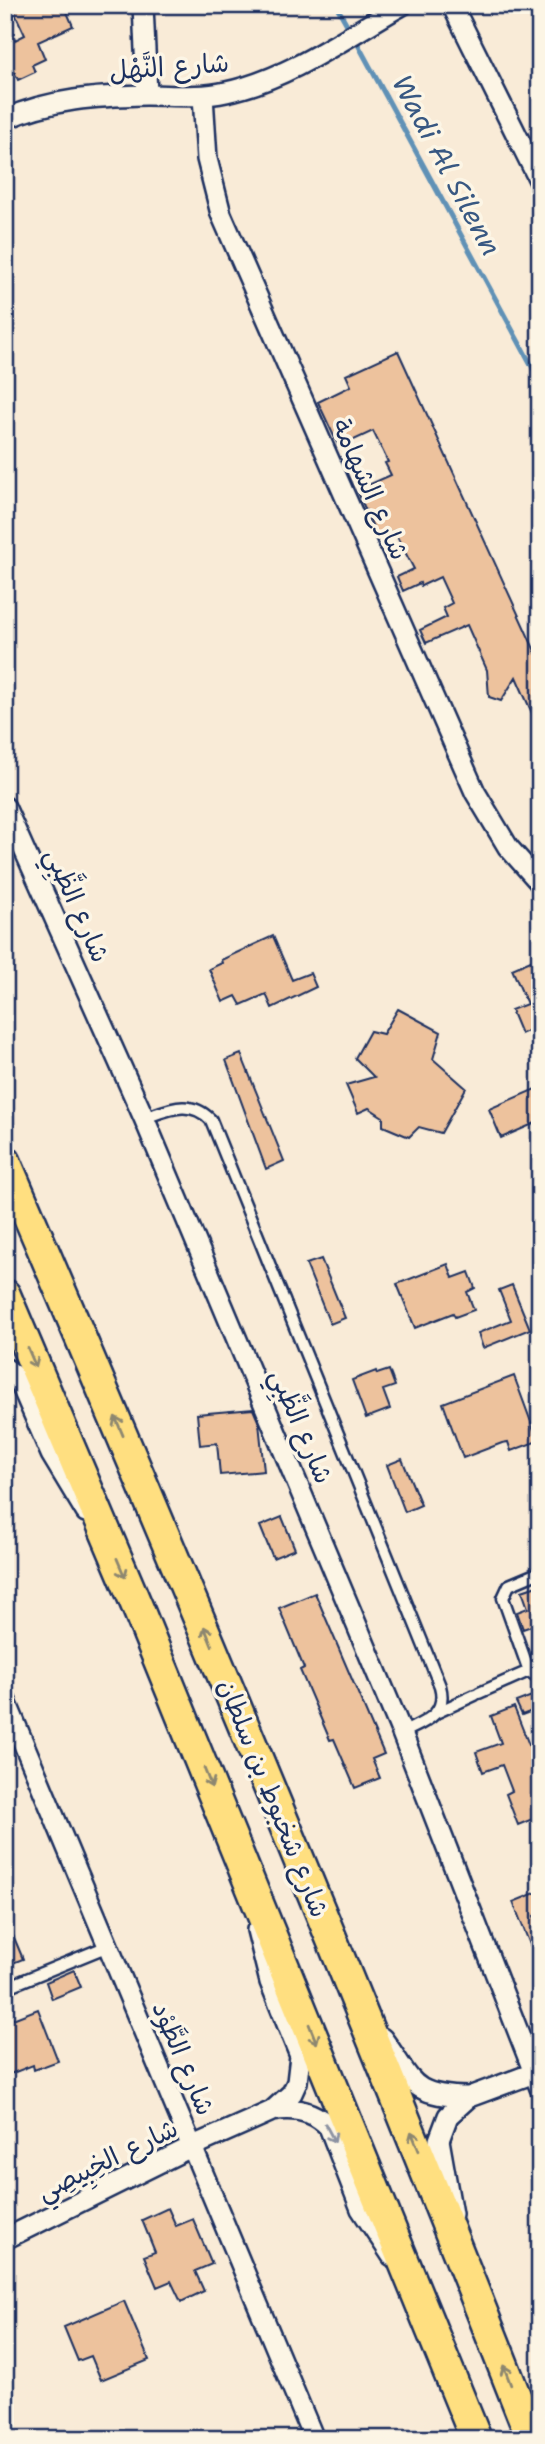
<svg xmlns="http://www.w3.org/2000/svg" width="545" height="2444" viewBox="0 0 545 2444" font-family="'Shantell Sans','Playpen Sans Arabic',sans-serif">
	<style>
		.lines { fill: none; stroke-linecap: round; stroke-linejoin: round }
		.stream { stroke: #6091b6; stroke-width: 5 }
		.building { fill: #edc29d; stroke: #1b2f5e; stroke-width: 2 }
		.lane-casing { stroke: #1b2f5e; stroke-width: 15 }
		.street-casing { stroke: #1b2f5e; stroke-width: 24 }
		.primary-casing { stroke: #1b2f5e; stroke-width: 35 }
		.lane { stroke: #fcf5e5; stroke-width: 10 }
		.street { stroke: #fcf5e5; stroke-width: 19 }
		.primary { stroke: #ffdf80; stroke-width: 30 }
		.oneway { stroke: #8d876f }
		.oneway2 { stroke: #8c92a2 }
		.labels { text-anchor: middle; dominant-baseline: central; stroke-width: 7; stroke-linejoin: round; paint-order: stroke }
		.street-label { font-size: 26px; fill: #1b2f5e; stroke: #fcf5e5 }
		.water-label { font-size: 28px; font-style: italic; fill: #385882; stroke: #fcf5e5 }
	</style>
	<rect width="100%" height="100%" fill="#f9ebd7"/>
	<filter id="ink" filterUnits="userSpaceOnUse"><feTurbulence type="fractalNoise" baseFrequency=".0143" numOctaves="2"/><feDisplacementMap in="SourceGraphic" scale="14" xChannelSelector="R" yChannelSelector="G"/><feConvolveMatrix kernelMatrix="1 2 1 2 8 2 1 2 1" color-interpolation-filters="sRGB"/></filter>
	<g filter="url(#ink)">
		<g class="lines">
			<path class="stream" d="M 336,5 L 350,30
				M 355,39 L 540,381"/>
		</g>
		<path class="building" d="M 11,5 L 64,5 L 73,26 L 38,42 L 45,59 L 32,65 L 35,72 L 18,80 L 11,65 L 5,68 L 5,45 L 25,35 Z
			M 398,351 L 540,662 L 540,731 L 516,677 L 501,701 L 489,697 L 487,670 L 467,625 L 426,643 L 420,630 L 447,617 L 443,608 L 452,603 L 440,577 L 421,586 L 420,583 L 403,591 L 397,577 L 414,569 L 394,531 L 378,539 L 357,490 L 391,475 L 385,463 L 388,462 L 373,431 L 339,447 L 318,402 L 351,386 L 346,375 Z
			M 273,936 L 292,980 L 310,973 L 316,987 L 272,1008 L 266,994 L 241,1005 L 236,996 L 223,1002 L 209,969 L 222,963 L 221,960 Z
			M 540,957 L 540,1034 L 537,1027 L 521,1034 L 511,1010 L 527,1004 L 512,969 Z
			M 398,1009 L 441,1032 L 433,1059 L 466,1088 L 441,1133 L 419,1127 L 409,1137 L 383,1126 L 383,1117 L 369,1108 L 358,1113 L 346,1085 L 374,1077 L 355,1058 L 370,1031 L 383,1034 Z
			M 241,1054 L 284,1161 L 266,1169 L 226,1060 Z
			M 540,1087 L 540,1121 L 501,1138 L 489,1109 Z
			M 321,1259 L 345,1318 L 330,1324 L 306,1264 Z
			M 448,1264 L 453,1278 L 469,1272 L 475,1288 L 467,1292 L 474,1310 L 455,1317 L 453,1313 L 415,1328 L 397,1284 Z
			M 512,1285 L 530,1329 L 483,1348 L 478,1333 L 511,1320 L 499,1290 Z
			M 389,1370 L 395,1386 L 383,1390 L 390,1409 L 366,1418 L 352,1380 L 376,1371 L 377,1374 Z
			M 514,1376 L 538,1441 L 511,1451 L 508,1442 L 502,1443 L 463,1458 L 443,1403 Z
			M 253,1409 L 259,1423 L 264,1471 L 220,1475 L 217,1443 L 200,1445 L 197,1414 Z
			M 402,1459 L 421,1505 L 405,1512 L 387,1465 Z
			M 282,1517 L 295,1549 L 273,1558 L 260,1526 Z
			M 540,1585 L 540,1635 L 538,1635 L 534,1625 L 523,1629 L 517,1612 L 528,1608 L 522,1591 Z
			M 315,1593 L 384,1754 L 372,1759 L 380,1778 L 355,1788 L 334,1739 L 330,1740 L 300,1670 L 304,1668 L 279,1608 Z
			M 540,1693 L 540,1708 L 522,1715 L 516,1702 Z
			M 514,1707 L 531,1750 L 540,1747 L 540,1816 L 518,1825 L 506,1794 L 512,1791 L 502,1765 L 483,1772 L 476,1752 L 501,1743 L 491,1716 Z
			M 540,1891 L 540,1913 L 534,1916 L 540,1929 L 539,1967 L 513,1902 Z
			M 5,1916 L 23,1959 L 5,1966 Z
			M 74,1970 L 81,1987 L 52,1999 L 46,1982 Z
			M 38,2009 L 58,2061 L 34,2070 L 33,2065 L 5,2076 L 5,2022 Z
			M 168,2208 L 176,2226 L 193,2219 L 212,2264 L 195,2271 L 204,2291 L 181,2302 L 171,2281 L 157,2287 L 144,2256 L 155,2252 L 142,2220 Z
			M 124,2301 L 149,2360 L 101,2380 L 91,2356 L 78,2361 L 64,2327 Z"/>
		<g class="lines">
			<g class="lane-casing">
				<path id="lane" d="M 144,1118 C 168,1110 190,1098 211,1120 L 440,1686 C 448,1715 424,1722 402,1733
					M 540,1572 L 509,1585 L 503,1598 L 529,1671 L 540,1679
					M 479,1693 L 529,1671
					M 438,1712 L 475,1695
					M 5,1988 L 108,1946"/>
			</g>
			<g class="street-casing">
				<path id="street" d="M 143,5 L 147,95
					M 452,5 L 540,182
					M 203,96 L 207,159 L 221,214 L 475,792 L 508,847 L 540,883
					M 5,119 C 51,99 97,96 146,95 C 173,95 199,98 226,92 C 289,79 346,37 402,5
					M 5,807 L 144,1118 L 402,1733 L 540,2088
					M 5,1368 L 18,1378 L 51,1454 L 86,1512
					M 5,1699 L 314,2439
					M 257,1930 L 270,1982 L 300,2056 L 297,2082 L 292,2093 L 272,2111
					M 382,2038 C 414,2081 408,2096 469,2097
					M 452,2214 L 439,2140 L 448,2116 L 469,2097 L 534,2073
					M 5,2239 L 193,2146 L 272,2111 C 294,2107 314,2111 329,2127 L 361,2209 L 392,2256"/>
			</g>
			<g class="primary-casing">
				<path id="primary" d="M 5,1161 C 187,1585 364,2010 532,2439
					M 5,1295 L 139,1611 L 476,2439"/>
			</g>
			<use href="#lane" class="lane"/>
			<use href="#street" class="street"/>
			<use href="#primary" class="primary"/>
		</g>
		<defs><path id="oneway-shaft" d="M-6 0H5M1.5-3L5.5 0L1.5 3" fill="none" stroke-width="1.6" stroke-linecap="round" stroke-linejoin="round" transform="scale(1.75)"/></defs>
		<g class="oneway">
			<use href="#oneway-shaft" transform="translate(32 1358) rotate(67)"/>
			<use href="#oneway-shaft" transform="translate(119 1426) rotate(-113)"/>
			<use href="#oneway-shaft" transform="translate(121 1568) rotate(67)"/>
			<use href="#oneway-shaft" transform="translate(208 1636) rotate(-112)"/>
			<use href="#oneway-shaft" transform="translate(208 1778) rotate(68)"/>
			<use href="#oneway-shaft" transform="translate(313 2034) rotate(68)"/>
			<use href="#oneway-shaft" transform="translate(415 2141) rotate(-112)"/>
			<use href="#oneway-shaft" transform="translate(507 2375) rotate(-111)"/>
		</g>
		<use class="oneway2" href="#oneway-shaft" transform="translate(330 2133) rotate(62)"/>
	</g>
	<g class="labels">
		<g class="street-label">
			<text transform="translate(169 66) rotate(-4)">شارع النَّهْل</text>
			<text transform="translate(371 489) rotate(66)">شارع الشهامة</text>
			<text transform="translate(78 905) rotate(66)">شارع الظَّبِي</text>
			<text transform="translate(302 1426) rotate(67)">شارع الظَّبِي</text>
			<text transform="translate(274 1798) rotate(68)">شارع شخبوط بن سلطان</text>
			<text transform="translate(184 2058) rotate(67)">شارع الطَّوْد</text>
			<text transform="translate(107 2159) rotate(-26)">شارع الخِبِيصِي</text>
		</g>
		<g class="water-label">
			<text transform="translate(447 165) rotate(62)">Wadi Al Silenn</text>
		</g>
	</g>
	<rect width="545" height="2444" fill="none" stroke="#fcf5e5" stroke-width="28"/>
	<rect x="14" y="14" width="517" height="2416" fill="none" stroke="#1b2f5e" stroke-width="2.5" filter="url(#ink)"/>
</svg>
